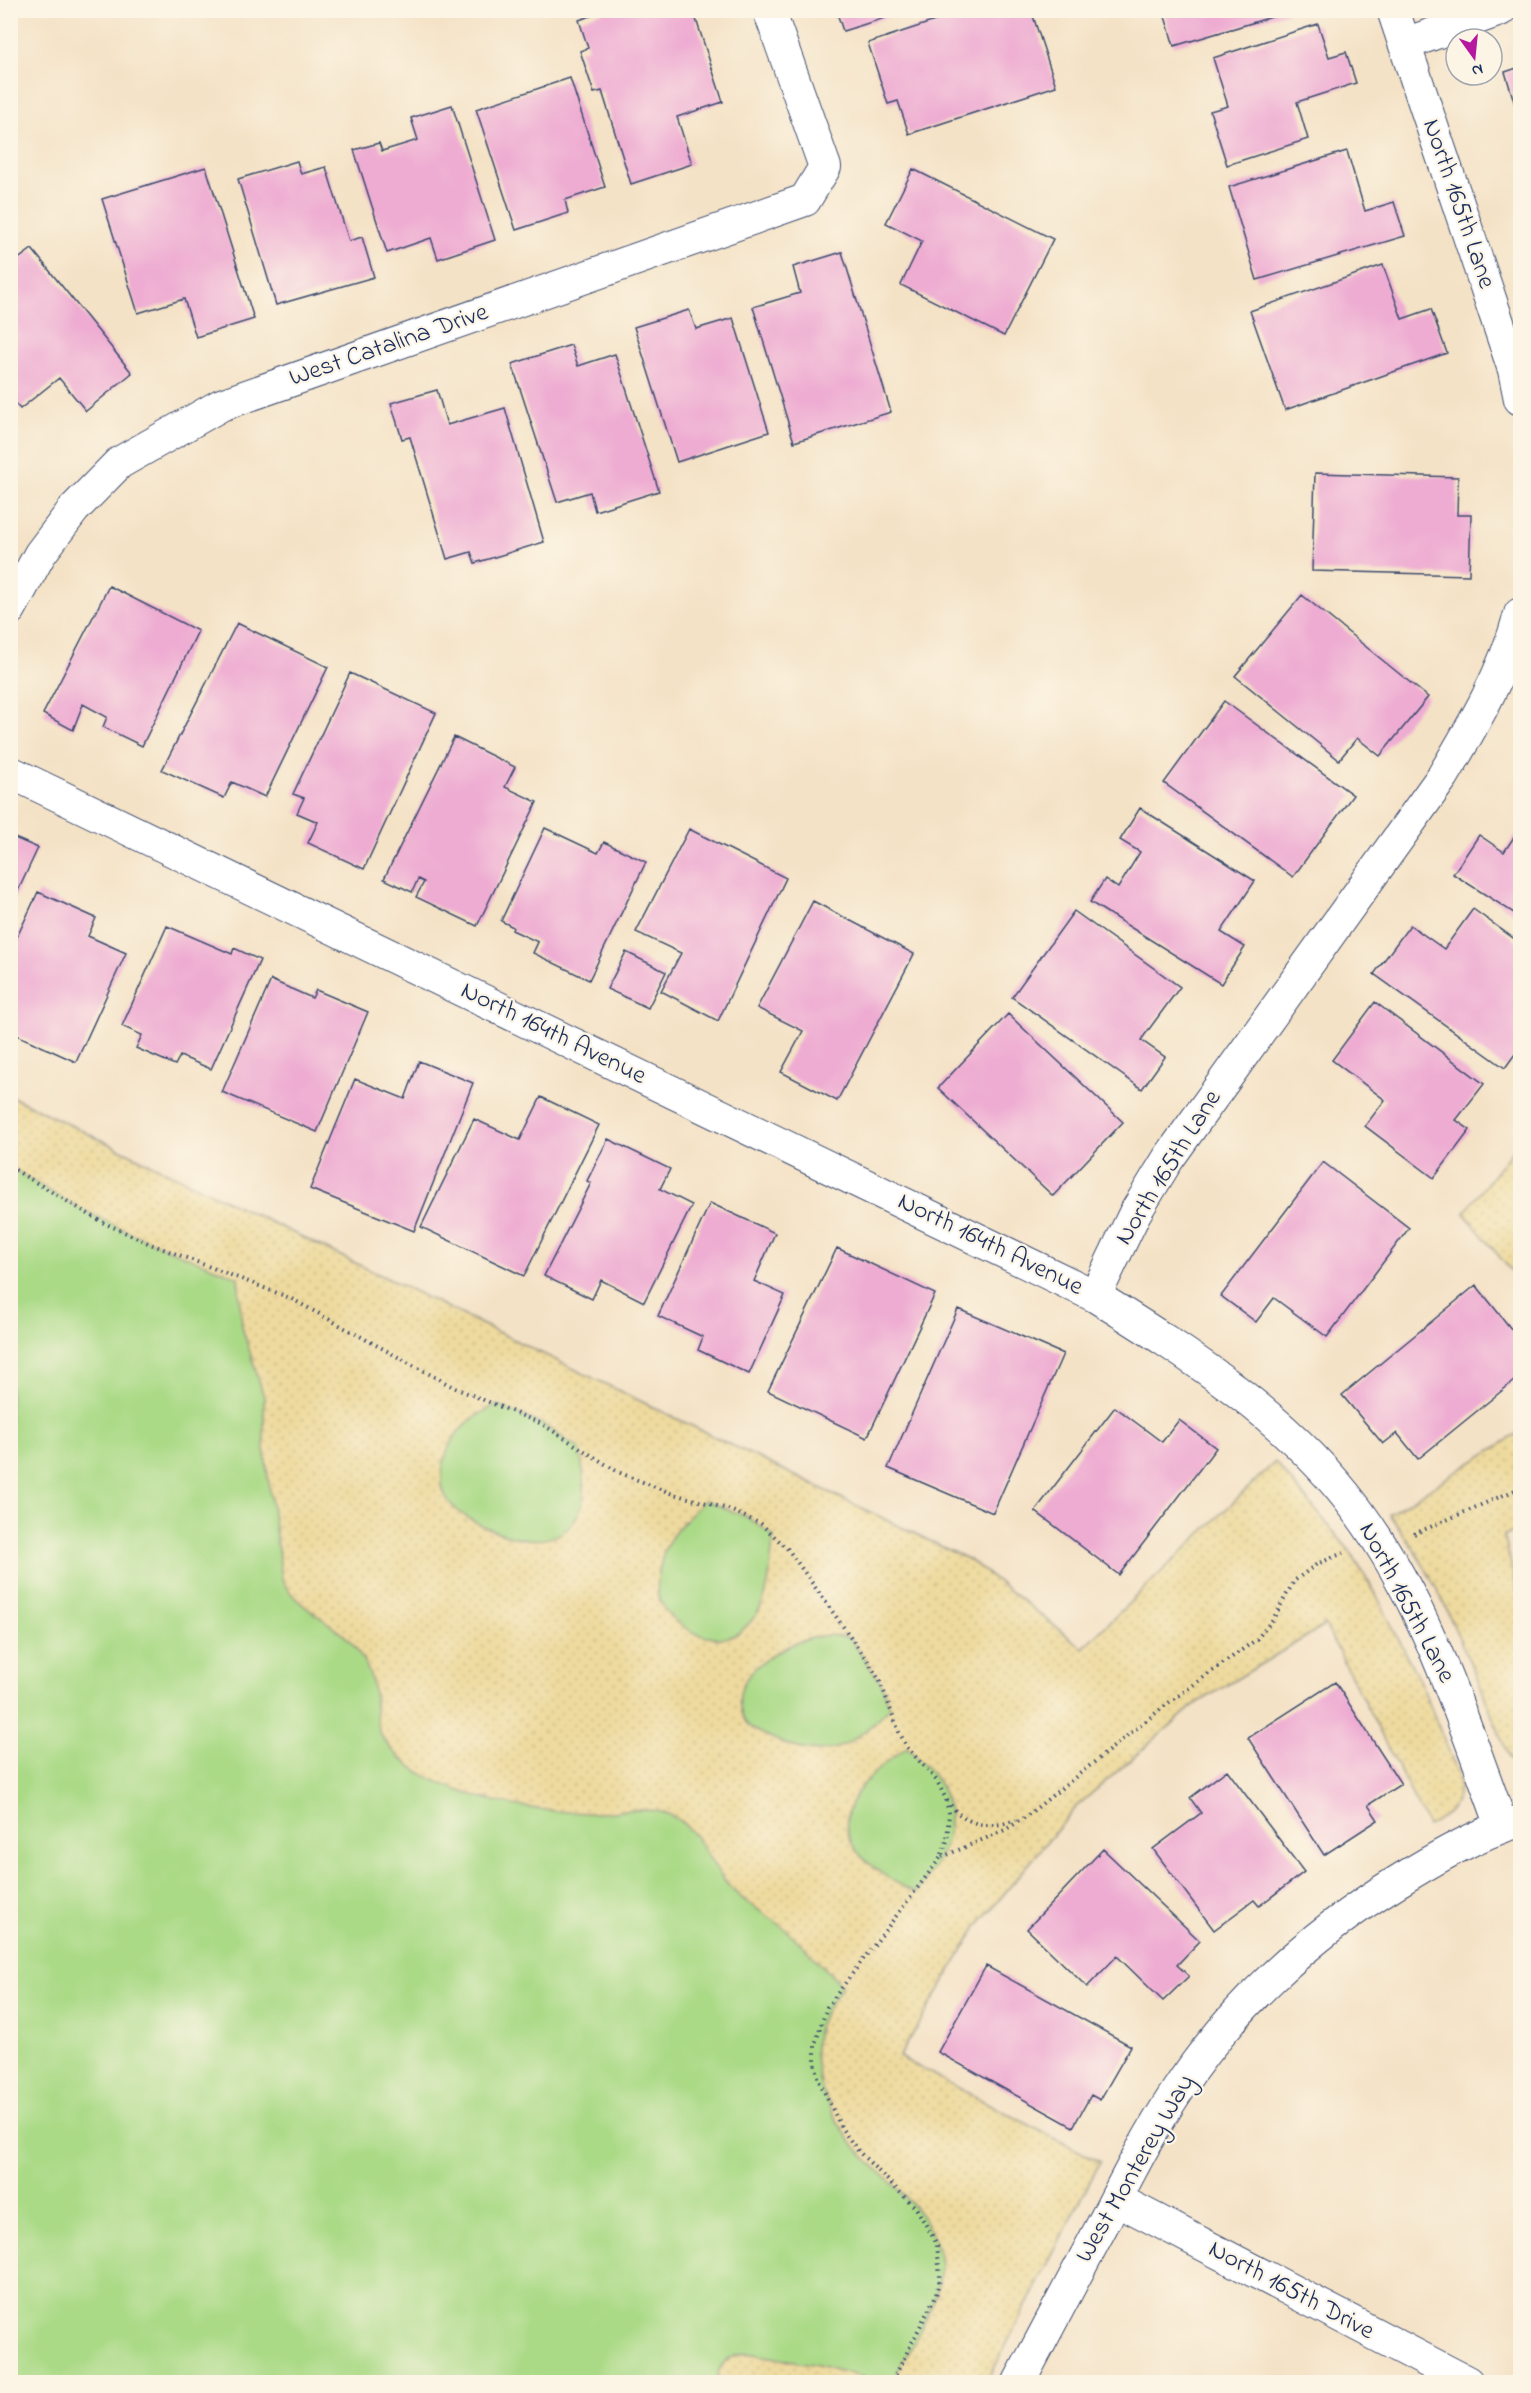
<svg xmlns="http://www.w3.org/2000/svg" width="1531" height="2393" viewBox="0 0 1531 2393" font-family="'Indie Flower',sans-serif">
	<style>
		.green { fill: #abda87; stroke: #638472; stroke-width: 1.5 }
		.sand { fill: url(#sand-dots); stroke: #84847e; stroke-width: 1.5; fill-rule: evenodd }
		.building { fill: #eeacd2 }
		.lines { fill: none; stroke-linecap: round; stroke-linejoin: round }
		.street-casing { stroke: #3c4a6e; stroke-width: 34 }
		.path { stroke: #3c4a6e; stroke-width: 4; stroke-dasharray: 1.5 4.5; stroke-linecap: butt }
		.street { stroke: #fff; stroke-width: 32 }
		.labels { text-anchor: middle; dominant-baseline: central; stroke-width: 4.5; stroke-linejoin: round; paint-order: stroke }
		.street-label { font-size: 26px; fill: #1b2f5e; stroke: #fcf5e5 }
	</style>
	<defs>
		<pattern id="sand-dots" width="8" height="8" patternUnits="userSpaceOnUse" patternTransform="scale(1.5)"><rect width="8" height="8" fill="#eeda9e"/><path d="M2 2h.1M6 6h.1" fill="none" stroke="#ccbb8a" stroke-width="1.8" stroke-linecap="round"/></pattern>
	</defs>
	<rect width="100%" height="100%" fill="#fcf5e5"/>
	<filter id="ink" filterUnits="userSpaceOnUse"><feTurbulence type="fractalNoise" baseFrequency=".0167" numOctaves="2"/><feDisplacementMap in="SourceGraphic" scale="12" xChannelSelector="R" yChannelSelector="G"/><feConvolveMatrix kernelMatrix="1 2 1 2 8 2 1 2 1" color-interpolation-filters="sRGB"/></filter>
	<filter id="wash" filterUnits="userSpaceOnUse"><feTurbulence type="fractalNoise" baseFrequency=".008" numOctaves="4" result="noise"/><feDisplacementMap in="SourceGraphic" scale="24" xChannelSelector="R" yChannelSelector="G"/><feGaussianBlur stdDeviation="1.35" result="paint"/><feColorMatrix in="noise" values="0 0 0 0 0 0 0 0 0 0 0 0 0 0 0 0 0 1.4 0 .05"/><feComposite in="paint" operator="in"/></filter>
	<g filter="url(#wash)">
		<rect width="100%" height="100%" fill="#f4e2c6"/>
		<path class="green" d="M 10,1096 L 971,1561 L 1083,1648 L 1275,1462 L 1349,1550 L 1376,1594 L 1194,1705 L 1077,1806 L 978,1925 L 899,2057 L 1100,2162 L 987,2382 L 11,2382 Z"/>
		<path class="sand" d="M 10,1096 L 971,1561 L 1083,1648 L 1275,1462 L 1349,1550 L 1376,1594 L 1421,1684 L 1459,1776 C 1461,1803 1451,1814 1428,1826 L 1325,1625 L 1194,1705 L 1077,1806 L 978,1925 L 899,2057 L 1100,2162 L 987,2382 L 892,2382 C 906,2355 939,2303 940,2275 C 943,2220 894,2188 861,2153 C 844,2135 832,2114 823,2091 C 815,2069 811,2047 819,2025 C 824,2010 835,1998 842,1986 C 823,1967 805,1946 784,1928 C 765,1912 739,1901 724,1880 C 707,1858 694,1822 665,1813 C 641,1806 612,1814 588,1813 C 525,1811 423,1795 384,1740 C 374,1726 376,1704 373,1687 C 371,1675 364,1660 357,1650 C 338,1621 296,1611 282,1579 L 264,1448 L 264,1397 L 242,1327 L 238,1277 C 158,1246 82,1215 11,1167 ZM 496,1405 L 542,1424 L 580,1449 C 582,1467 587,1487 582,1504 C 567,1553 519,1542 483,1526 C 469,1519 452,1510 445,1495 C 439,1482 442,1467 446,1455 C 455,1429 472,1417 496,1405 ZM 704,1500 L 747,1517 L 774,1536 C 769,1562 772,1592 756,1615 C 750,1623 741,1633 732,1636 C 706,1646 665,1622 658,1595 C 656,1584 660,1566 663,1555 C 670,1532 690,1517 704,1500 ZM 829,1635 L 850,1638 L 880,1681 L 890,1707 C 852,1746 828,1765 774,1739 C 764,1734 749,1730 744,1719 C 721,1672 792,1638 829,1635 ZM 907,1747 C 917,1758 930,1770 938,1782 C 963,1821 942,1861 916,1893 C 824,1849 826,1803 907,1747 Z
			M 1520,1141 L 1520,1282 L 1464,1213 Z
			M 1520,1432 L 1520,1531 L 1504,1535 L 1520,1603 L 1520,1773 L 1509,1758 L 1481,1687 L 1438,1591 L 1417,1554 L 1389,1514 Z
			M 746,2353 L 818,2365 L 881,2382 L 718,2382 C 716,2363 729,2357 746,2353 Z"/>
		<g id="blocks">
			<path class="building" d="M 608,10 L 693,10 L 723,102 L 677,117 L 692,164 L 631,184 L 602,91 L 594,93 L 580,51 L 588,48 L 579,20 Z
				M 836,10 L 907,10 L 907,11 L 843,31 Z
				M 968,10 L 1031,10 L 1056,86 L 909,134 L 898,101 L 888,104 L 868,43 Z
				M 1163,10 L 1292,10 L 1292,11 L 1174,46 Z
				M 1318,24 L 1329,57 L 1346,52 L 1356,83 L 1297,102 L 1308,139 L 1227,165 L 1210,111 L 1228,106 L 1213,58 Z
				M 1520,67 L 1520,121 L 1505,72 Z
				M 570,78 L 605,187 L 565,200 L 568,213 L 516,230 L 476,109 Z
				M 452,105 L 495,240 L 438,259 L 431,238 L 387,253 L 354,150 L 379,143 L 382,151 L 418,140 L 411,118 Z
				M 1347,151 L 1365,211 L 1394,202 L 1405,236 L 1257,280 L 1229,187 Z
				M 297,161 L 301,174 L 326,167 L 349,241 L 362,237 L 374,277 L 276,305 L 238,179 Z
				M 206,167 L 254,319 L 196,337 L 184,299 L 138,313 L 102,199 Z
				M 913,169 L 1053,239 L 1004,336 L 901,285 L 922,241 L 886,223 Z
				M 32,249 L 132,373 L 86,411 L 59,378 L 20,409 L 10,398 L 10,265 Z
				M 842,252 L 891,412 L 794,442 L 753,307 L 800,293 L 793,267 Z
				M 1383,265 L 1402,319 L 1431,309 L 1447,353 L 1285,410 L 1250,311 Z
				M 689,310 L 696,329 L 733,318 L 769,432 L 677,462 L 634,327 Z
				M 571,345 L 578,366 L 615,354 L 659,491 L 595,511 L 590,492 L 557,502 L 512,364 Z
				M 437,390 L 447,425 L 505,408 L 544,542 L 475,563 L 471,552 L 447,559 L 410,437 L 402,439 L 391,403 Z
				M 1315,473 L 1458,477 L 1457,515 L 1471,515 L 1469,575 L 1312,571 Z
				M 109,586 L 198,631 L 142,746 L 103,727 L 107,717 L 83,704 L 73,730 L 43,714 Z
				M 1302,595 L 1428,697 L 1380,756 L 1357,738 L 1339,760 L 1235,676 Z
				M 237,623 L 328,667 L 265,797 L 232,782 L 224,798 L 162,770 Z
				M 350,673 L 436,713 L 364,869 L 308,843 L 318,822 L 297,813 L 304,798 L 293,794 Z
				M 1224,701 L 1353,795 L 1293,877 L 1164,783 Z
				M 454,737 L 515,767 L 505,787 L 537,802 L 477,926 L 416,897 L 424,882 L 418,879 L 412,892 L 384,879 Z
				M 1140,808 L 1255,881 L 1221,932 L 1245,947 L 1221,984 L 1090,902 L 1105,879 L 1118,888 L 1140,852 L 1120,840 Z
				M 545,828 L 598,853 L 604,842 L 646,862 L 589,980 L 533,953 L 538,942 L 512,930 L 513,927 L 501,921 Z
				M 1520,828 L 1520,917 L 1453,874 L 1479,835 L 1504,852 Z
				M 689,829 L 786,878 L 718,1021 L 661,991 L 681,953 L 636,932 Z
				M 10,836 L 38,848 L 10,908 Z
				M 38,892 L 96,918 L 88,936 L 126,953 L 76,1062 L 10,1032 L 10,952 Z
				M 813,901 L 914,954 L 837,1101 L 781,1072 L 803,1031 L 757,1008 Z
				M 1473,909 L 1520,943 L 1520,1047 L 1505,1068 L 1374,974 L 1410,925 L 1444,949 Z
				M 1074,911 L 1180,987 L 1141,1040 L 1165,1057 L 1142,1089 L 1012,997 Z
				M 167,926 L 232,954 L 234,948 L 260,960 L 211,1069 L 180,1056 L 175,1065 L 136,1048 L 142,1035 L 122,1026 Z
				M 626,952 L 666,972 L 648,1008 L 607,989 Z
				M 271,980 L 312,998 L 316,990 L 368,1012 L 317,1132 L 222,1092 Z
				M 1375,1002 L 1484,1084 L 1456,1120 L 1470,1130 L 1434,1178 L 1365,1126 L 1385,1100 L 1332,1060 Z
				M 1008,1014 L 1123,1122 L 1053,1196 L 938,1088 Z
				M 419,1061 L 473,1083 L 414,1231 L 310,1189 L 355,1079 L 405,1099 Z
				M 541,1097 L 599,1125 L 524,1276 L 421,1227 L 474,1119 L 520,1140 Z
				M 608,1139 L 670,1169 L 660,1189 L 692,1205 L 644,1302 L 601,1280 L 592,1299 L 544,1276 L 591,1183 L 587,1181 Z
				M 1323,1162 L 1409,1228 L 1327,1337 L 1274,1298 L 1256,1322 L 1221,1296 Z
				M 710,1203 L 775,1233 L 754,1281 L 785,1295 L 749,1374 L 698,1350 L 703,1337 L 658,1316 Z
				M 837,1248 L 935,1294 L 867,1438 L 768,1391 Z
				M 1476,1285 L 1520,1340 L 1520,1376 L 1418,1459 L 1397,1433 L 1383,1444 L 1342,1395 Z
				M 958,1309 L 1063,1354 L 993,1513 L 888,1468 Z
				M 1115,1407 L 1162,1442 L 1179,1420 L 1216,1448 L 1119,1575 L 1035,1511 Z
				M 1335,1682 L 1401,1784 L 1368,1805 L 1378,1820 L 1324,1855 L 1248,1738 Z
				M 1227,1770 L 1304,1872 L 1259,1906 L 1254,1900 L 1214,1930 L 1153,1849 L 1201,1813 L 1190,1798 Z
				M 1103,1849 L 1200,1941 L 1177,1965 L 1189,1976 L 1163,2001 L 1117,1956 L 1087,1987 L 1027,1929 Z
				M 986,1966 L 1131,2046 L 1100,2100 L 1091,2095 L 1073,2127 L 938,2052 Z"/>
		</g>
	</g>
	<g filter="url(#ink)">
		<use href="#blocks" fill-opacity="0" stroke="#3c4a6e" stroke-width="1.5"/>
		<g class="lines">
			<g class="street-casing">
				<path id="street" d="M 1393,10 L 1514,370 L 1520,399
					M 1405,44 L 1500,10
					M 10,609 L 40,554 L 74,509 L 119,463 L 221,405 L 805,200 L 825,167 L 769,10
					M 10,772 L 1095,1296 C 1190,1355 1289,1418 1357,1510 C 1426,1603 1462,1718 1502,1826
					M 1095,1296 L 1135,1213 L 1168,1159 L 1443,776 C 1474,724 1504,673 1520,614
					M 1116,2199 L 1467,2382
					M 1019,2382 C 1048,2328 1077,2273 1106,2218 C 1128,2175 1150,2132 1177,2091 C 1232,2007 1309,1936 1395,1883 C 1434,1859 1476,1834 1520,1821"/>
			</g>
			<path class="path" d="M 10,1167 L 102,1222 L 148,1243 L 290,1298 L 455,1388 L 542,1424 L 618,1472 L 670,1493 L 728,1509 L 761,1524 L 787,1548 L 867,1660 L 880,1681 L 899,1732 L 907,1747 L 937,1781 L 945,1797 L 949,1813 L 947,1841 L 941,1857 L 827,2007 L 815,2044 L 815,2062 L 819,2081 L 842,2129 L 859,2152 L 916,2208 L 937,2244 L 940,2278 L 936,2295 L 892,2382
				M 1414,1534 L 1520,1488
				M 947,1800 C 964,1826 988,1830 1016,1820
				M 942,1857 L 1005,1830 L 1024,1818 L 1171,1701 L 1257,1639 L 1273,1619 L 1294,1581 L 1317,1564 L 1343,1553"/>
			<use href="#street" class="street"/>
		</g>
	</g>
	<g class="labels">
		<g class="street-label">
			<text transform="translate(1458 204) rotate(71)">North 165th Lane</text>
			<text transform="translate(389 346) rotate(-19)">West Catalina Drive</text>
			<text transform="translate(553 1034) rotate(26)">North 164th Avenue</text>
			<text transform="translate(1169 1168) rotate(-58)">North 165th Lane</text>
			<text transform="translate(990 1245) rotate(26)">North 164th Avenue</text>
			<text transform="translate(1406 1603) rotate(62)">North 165th Lane</text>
			<text transform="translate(1136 2169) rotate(-60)">West Monterey Way</text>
			<text transform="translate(1291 2291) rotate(28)">North 165th Drive</text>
		</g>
	</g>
	<rect width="1531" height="2393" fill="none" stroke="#fcf5e5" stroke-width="36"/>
	<g transform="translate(1474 57) rotate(165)"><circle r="28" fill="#fcf5e5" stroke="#a2a6af" stroke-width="1.5"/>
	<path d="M0-4.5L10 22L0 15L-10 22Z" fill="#b5179e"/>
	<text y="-9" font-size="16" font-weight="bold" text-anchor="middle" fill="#1b2f5e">N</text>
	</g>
</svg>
